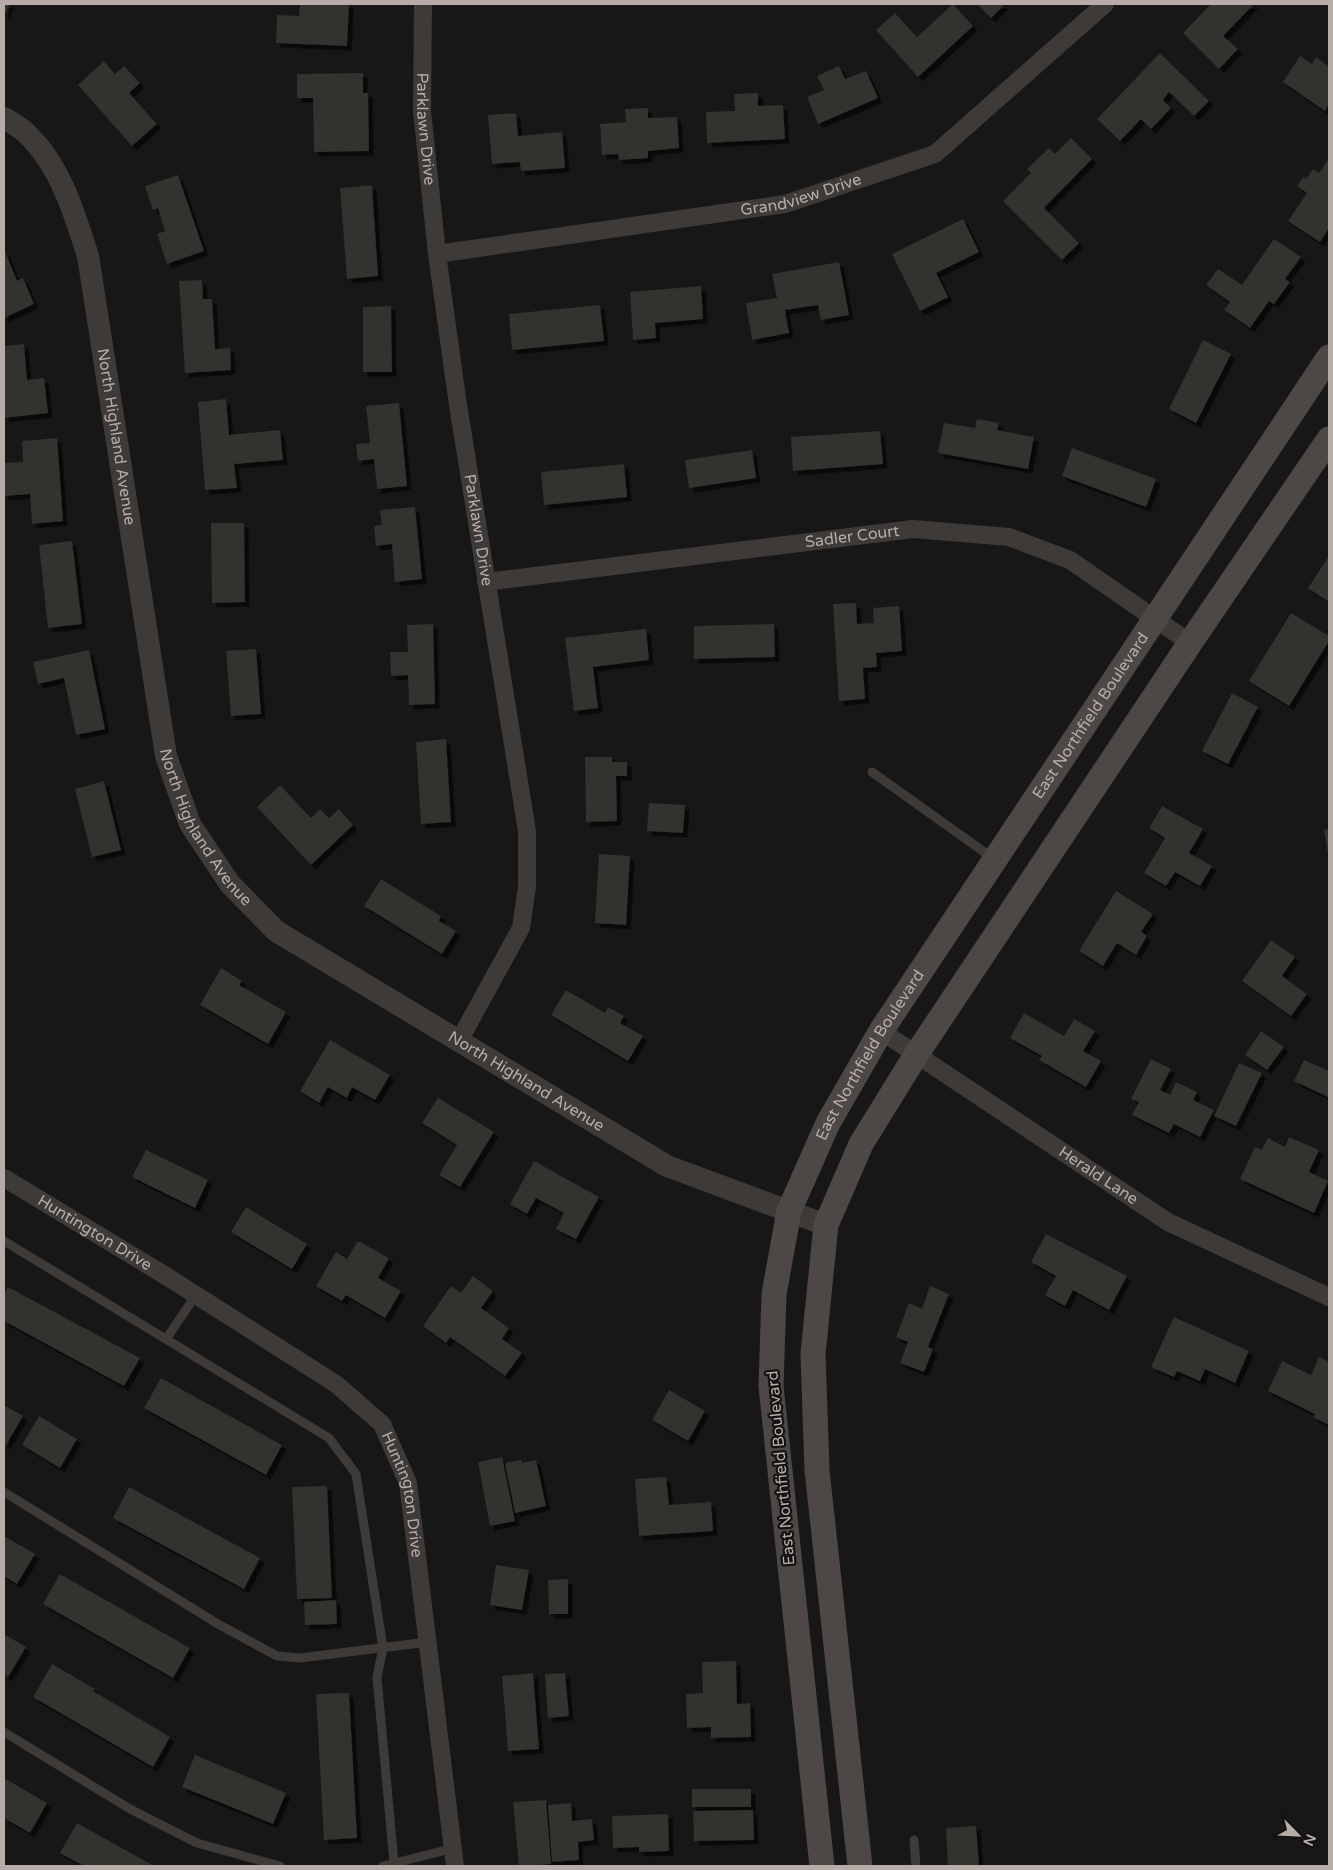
<svg xmlns="http://www.w3.org/2000/svg" width="1333" height="1870" viewBox="0 0 1333 1870" font-family="'Varela Round',sans-serif">
	<style>
		.building { fill: #32302f; filter: url(#shadow) }
		.lines { fill: none; stroke-linecap: round; stroke-linejoin: round }
		.service { stroke: #3d3a38; stroke-width: 9 }
		.minor { stroke: #3d3a38; stroke-width: 18 }
		.tertiary { stroke: #3d3a38; stroke-width: 22 }
		.secondary { stroke: #4d4846; stroke-width: 25 }
		.labels { text-anchor: middle; dominant-baseline: central; stroke-width: 4.5; stroke-linejoin: round; paint-order: stroke }
		.street-label { font-size: 16px; fill: #b8aca9; stroke: #131212 }
	</style>
	<defs>
		<filter id="shadow"><feDropShadow dx="4.5" dy="4.5" stdDeviation="0" flood-color="#0009"/></filter>
	</defs>
	<rect width="100%" height="100%" fill="#181717"/>
	<path class="building" d="M 4,4 L 10,4 L 4,16 Z
		M 300,4 L 349,4 L 347,46 L 276,43 L 277,15 L 299,16 Z
		M 953,4 L 973,26 L 918,77 L 876,30 L 895,13 L 917,37 Z
		M 977,4 L 1005,4 L 991,18 Z
		M 1211,4 L 1254,4 L 1223,36 L 1238,49 L 1219,69 L 1183,33 Z
		M 1160,53 L 1209,101 L 1194,116 L 1169,92 L 1163,100 L 1171,108 L 1151,129 L 1141,119 L 1120,141 L 1097,119 Z
		M 1300,56 L 1312,64 L 1316,57 L 1329,67 L 1329,104 L 1325,111 L 1283,82 Z
		M 104,61 L 115,74 L 124,66 L 140,83 L 129,93 L 157,124 L 132,146 L 78,85 Z
		M 839,66 L 845,79 L 866,71 L 878,98 L 818,124 L 807,97 L 824,90 L 817,76 Z
		M 363,73 L 363,93 L 368,93 L 369,151 L 314,152 L 313,98 L 297,98 L 297,74 Z
		M 758,93 L 758,106 L 783,105 L 785,139 L 707,143 L 706,112 L 735,111 L 734,94 Z
		M 648,108 L 648,118 L 677,117 L 679,148 L 648,151 L 648,158 L 619,160 L 618,154 L 602,155 L 600,124 L 626,122 L 625,109 Z
		M 516,113 L 518,136 L 562,132 L 565,168 L 521,171 L 520,162 L 492,164 L 488,115 Z
		M 1071,138 L 1092,159 L 1044,208 L 1079,243 L 1062,260 L 1003,201 L 1031,173 L 1027,169 L 1049,148 L 1055,154 Z
		M 1329,158 L 1329,228 L 1320,242 L 1288,221 L 1307,193 L 1297,186 L 1303,177 L 1306,179 L 1313,169 L 1319,173 Z
		M 178,175 L 204,251 L 167,264 L 157,234 L 165,231 L 158,208 L 153,210 L 145,186 Z
		M 372,185 L 378,276 L 347,279 L 340,188 Z
		M 963,219 L 979,252 L 936,273 L 948,297 L 920,311 L 892,254 Z
		M 1274,239 L 1301,257 L 1285,279 L 1290,282 L 1274,304 L 1269,301 L 1250,328 L 1224,310 L 1230,302 L 1206,285 L 1218,269 L 1242,285 Z
		M 4,249 L 17,281 L 23,278 L 34,304 L 4,318 Z
		M 839,262 L 849,315 L 821,320 L 818,305 L 785,310 L 789,333 L 752,340 L 746,303 L 777,298 L 772,274 Z
		M 202,280 L 203,299 L 212,299 L 215,349 L 230,348 L 231,370 L 185,373 L 179,281 Z
		M 701,286 L 703,319 L 655,323 L 656,338 L 633,340 L 630,292 Z
		M 600,305 L 604,341 L 512,350 L 509,314 Z
		M 391,306 L 392,372 L 363,372 L 363,307 Z
		M 1203,340 L 1231,354 L 1196,423 L 1169,409 Z
		M 24,344 L 27,380 L 44,378 L 48,413 L 4,418 L 4,346 Z
		M 226,399 L 229,435 L 280,430 L 283,460 L 234,464 L 237,488 L 205,490 L 198,402 Z
		M 399,403 L 407,486 L 377,489 L 374,459 L 358,461 L 356,444 L 370,443 L 366,406 Z
		M 977,419 L 999,423 L 997,430 L 1034,437 L 1028,469 L 938,453 L 944,423 L 975,428 Z
		M 880,431 L 883,464 L 793,471 L 791,437 Z
		M 57,438 L 63,521 L 32,524 L 30,494 L 4,496 L 4,463 L 23,462 L 22,441 Z
		M 1072,448 L 1156,479 L 1146,507 L 1062,476 Z
		M 752,450 L 756,478 L 689,488 L 685,460 Z
		M 624,464 L 627,497 L 544,505 L 541,472 Z
		M 415,507 L 422,579 L 395,582 L 392,544 L 376,546 L 374,526 L 382,525 L 380,510 Z
		M 211,523 L 244,523 L 245,602 L 212,603 Z
		M 72,541 L 82,624 L 48,628 L 39,545 Z
		M 1329,556 L 1329,602 L 1308,588 Z
		M 856,603 L 857,624 L 874,623 L 873,608 L 899,606 L 902,651 L 876,653 L 877,667 L 863,668 L 865,699 L 839,701 L 833,604 Z
		M 1291,613 L 1329,636 L 1329,641 L 1289,706 L 1249,681 Z
		M 433,624 L 435,704 L 409,705 L 408,675 L 391,676 L 390,652 L 408,652 L 407,625 Z
		M 774,624 L 775,657 L 694,659 L 694,626 Z
		M 646,629 L 649,660 L 593,667 L 598,708 L 574,711 L 565,638 Z
		M 256,649 L 261,714 L 231,716 L 226,651 Z
		M 89,650 L 105,729 L 76,735 L 64,678 L 38,684 L 33,662 Z
		M 1232,693 L 1258,707 L 1228,764 L 1202,751 Z
		M 446,739 L 451,822 L 421,824 L 416,742 Z
		M 585,757 L 612,757 L 612,762 L 627,762 L 627,776 L 616,776 L 617,821 L 586,822 Z
		M 104,781 L 121,850 L 92,857 L 75,789 Z
		M 280,785 L 311,818 L 320,809 L 329,818 L 339,809 L 353,825 L 311,865 L 257,807 Z
		M 649,803 L 685,805 L 683,833 L 647,831 Z
		M 1162,806 L 1203,829 L 1189,853 L 1212,866 L 1200,886 L 1175,872 L 1166,886 L 1144,873 L 1165,838 L 1149,828 Z
		M 1329,829 L 1329,853 L 1328,853 L 1324,830 Z
		M 599,854 L 630,856 L 626,925 L 595,923 Z
		M 381,879 L 441,916 L 439,921 L 456,931 L 442,954 L 364,906 Z
		M 1116,891 L 1153,914 L 1141,932 L 1147,936 L 1136,955 L 1117,943 L 1103,966 L 1079,951 Z
		M 1271,940 L 1295,957 L 1282,976 L 1307,994 L 1291,1016 L 1242,981 Z
		M 221,968 L 242,981 L 239,985 L 286,1012 L 268,1044 L 200,1005 Z
		M 566,990 L 605,1013 L 608,1007 L 624,1016 L 620,1023 L 643,1036 L 628,1061 L 551,1015 Z
		M 1024,1013 L 1064,1036 L 1074,1019 L 1095,1031 L 1083,1051 L 1101,1061 L 1086,1087 L 1039,1060 L 1042,1056 L 1010,1038 Z
		M 1261,1031 L 1284,1047 L 1267,1070 L 1245,1055 Z
		M 330,1040 L 390,1075 L 375,1100 L 352,1087 L 347,1098 L 328,1087 L 319,1103 L 300,1091 Z
		M 1151,1059 L 1171,1069 L 1160,1090 L 1170,1095 L 1176,1082 L 1197,1092 L 1193,1100 L 1214,1110 L 1200,1137 L 1174,1124 L 1169,1133 L 1132,1115 L 1139,1102 L 1131,1099 Z
		M 1304,1060 L 1329,1071 L 1328,1097 L 1294,1081 Z
		M 1239,1063 L 1262,1073 L 1236,1126 L 1214,1116 Z
		M 438,1098 L 494,1132 L 460,1187 L 439,1175 L 457,1145 L 422,1123 Z
		M 1289,1137 L 1319,1150 L 1309,1172 L 1328,1181 L 1314,1213 L 1240,1179 L 1255,1147 L 1262,1150 L 1268,1138 L 1285,1147 Z
		M 146,1150 L 208,1180 L 195,1208 L 132,1177 Z
		M 534,1161 L 599,1197 L 576,1239 L 556,1229 L 564,1213 L 536,1198 L 527,1214 L 510,1204 Z
		M 246,1207 L 307,1244 L 292,1269 L 231,1232 Z
		M 1046,1234 L 1127,1276 L 1109,1310 L 1073,1290 L 1065,1306 L 1045,1295 L 1056,1276 L 1031,1262 Z
		M 358,1241 L 389,1258 L 378,1278 L 401,1291 L 385,1318 L 346,1295 L 342,1301 L 316,1286 L 336,1252 L 347,1259 Z
		M 473,1276 L 493,1291 L 481,1308 L 509,1328 L 502,1339 L 522,1353 L 505,1376 L 450,1337 L 446,1343 L 423,1326 L 451,1286 L 461,1293 Z
		M 930,1286 L 949,1294 L 928,1347 L 933,1349 L 924,1372 L 900,1363 L 908,1342 L 896,1337 L 909,1303 L 922,1309 Z
		M 8,1287 L 140,1358 L 124,1386 L 4,1321 L 4,1294 Z
		M 1174,1317 L 1249,1351 L 1235,1383 L 1205,1369 L 1200,1381 L 1177,1371 L 1174,1377 L 1151,1367 Z
		M 1319,1357 L 1329,1362 L 1329,1425 L 1313,1417 L 1315,1414 L 1268,1391 L 1282,1361 L 1311,1375 Z
		M 161,1378 L 282,1445 L 266,1475 L 144,1408 Z
		M 669,1390 L 705,1411 L 688,1441 L 652,1420 Z
		M 4,1405 L 23,1416 L 6,1445 L 4,1444 Z
		M 39,1416 L 77,1439 L 60,1468 L 22,1445 Z
		M 502,1457 L 515,1521 L 490,1526 L 478,1462 Z
		M 521,1460 L 522,1463 L 536,1460 L 546,1506 L 515,1513 L 505,1463 Z
		M 666,1477 L 669,1505 L 711,1502 L 713,1531 L 639,1536 L 635,1479 Z
		M 327,1486 L 332,1598 L 297,1599 L 292,1487 Z
		M 129,1487 L 260,1558 L 244,1589 L 113,1518 Z
		M 4,1536 L 35,1554 L 17,1584 L 4,1576 Z
		M 496,1565 L 529,1570 L 522,1610 L 490,1605 Z
		M 60,1574 L 190,1648 L 173,1678 L 43,1604 Z
		M 568,1579 L 568,1614 L 549,1614 L 548,1580 Z
		M 336,1600 L 337,1624 L 305,1625 L 304,1602 Z
		M 4,1634 L 26,1647 L 8,1677 L 4,1674 Z
		M 736,1661 L 737,1704 L 750,1703 L 751,1737 L 711,1738 L 711,1727 L 687,1728 L 686,1694 L 703,1693 L 702,1662 Z
		M 52,1664 L 95,1689 L 93,1691 L 170,1737 L 153,1767 L 33,1697 Z
		M 533,1673 L 539,1749 L 508,1751 L 502,1676 Z
		M 565,1673 L 569,1716 L 548,1718 L 545,1674 Z
		M 349,1693 L 357,1838 L 324,1840 L 316,1694 Z
		M 195,1755 L 286,1793 L 273,1824 L 182,1787 Z
		M 4,1778 L 47,1803 L 30,1833 L 4,1818 Z
		M 692,1789 L 751,1789 L 751,1807 L 692,1807 Z
		M 546,1800 L 551,1864 L 519,1866 L 513,1802 Z
		M 571,1803 L 572,1821 L 592,1819 L 594,1840 L 578,1842 L 579,1860 L 552,1862 L 548,1805 Z
		M 753,1810 L 754,1840 L 694,1841 L 693,1811 Z
		M 668,1814 L 669,1851 L 639,1852 L 639,1847 L 613,1848 L 612,1816 Z
		M 77,1823 L 154,1866 L 84,1866 L 60,1853 Z
		M 976,1826 L 979,1866 L 948,1866 L 946,1828 Z"/>
	<g class="lines">
		<path class="service" d="M 872,772 L 994,859
			M 4,1241 L 329,1438 L 356,1474 L 383,1648 L 377,1677 L 394,1863
			M 166,1339 L 196,1295
			M 4,1492 L 218,1624 L 277,1656 L 300,1658 L 428,1642
			M 4,1732 L 130,1809 L 197,1843 L 280,1866
			M 914,1840 L 916,1866
			M 383,1866 L 454,1848"/>
		<g class="minor">
			<path id="s1" d="M 423,4 L 422,111 L 437,254 L 458,405 L 527,831 L 527,887 L 521,928 L 459,1041"/>
			<path id="s2" d="M 437,254 L 785,204 L 935,154 L 1105,4"/>
			<path id="s3" d="M 486,582 L 913,529 L 1009,537 L 1070,560 L 1190,643"/>
			<path id="s4" d="M 881,1031 L 1168,1222 L 1329,1297"/>
			<path id="s5" d="M 4,1178 L 166,1276 L 336,1384 L 382,1424 L 408,1483 L 455,1866"/>
		</g>
		<path class="tertiary" id="s6" d="M 4,118 C 11,122 20,127 26,133 C 60,165 74,212 88,256 L 166,756 L 190,824 L 230,884 L 276,931 L 667,1166 L 826,1225"/>
		<g class="secondary">
			<path id="s7" d="M 822,1866 L 771,1386 L 774,1294 L 789,1211 L 828,1123 L 881,1031 L 1329,357"/>
			<path d="M 860,1866 L 817,1470 L 813,1354 L 826,1225 L 861,1144 L 916,1055 L 1190,643 L 1329,439"/>
		</g>
	</g>
	<g class="labels">
		<g class="street-label">
			<text stroke="none"><textPath href="#s1" startOffset="125">Parklawn Drive</textPath></text>
			<text stroke="none"><textPath href="#s2" startOffset="369">Grandview Drive</textPath></text>
			<text stroke="none"><textPath href="#s6" startOffset="349">North Highland Avenue</textPath></text>
			<text stroke="none"><textPath href="#s1" startOffset="530">Parklawn Drive</textPath></text>
			<text stroke="none"><textPath href="#s3" startOffset="369">Sadler Court</textPath></text>
			<text stroke="none"><textPath href="#s7" startOffset="1240">East Northfield Boulevard</textPath></text>
			<text stroke="none"><textPath href="#s6" startOffset="754">North Highland Avenue</textPath></text>
			<text stroke="none"><textPath href="#s7" startOffset="835">East Northfield Boulevard</textPath></text>
			<text stroke="none"><textPath href="#s6" startOffset="1174">North Highland Avenue</textPath></text>
			<text stroke="none"><textPath href="#s4" startOffset="261">Herald Lane</textPath></text>
			<text stroke="none"><textPath href="#s5" startOffset="106">Huntington Drive</textPath></text>
			<text transform="translate(781 1468) rotate(-95)">East Northfield Boulevard</text>
			<text stroke="none"><textPath href="#s5" startOffset="526">Huntington Drive</textPath></text>
		</g>
	</g>
	<rect width="1333" height="1870" fill="none" stroke="#b8aca9" stroke-width="10"/>
	<g transform="translate(1298 1835) rotate(114)" stroke="#131212" stroke-width="4" paint-order="stroke">
	<path d="M0-4L9 19L0 12L-9 19Z" fill="#b8aca9"/>
	<text y="-8" font-size="14" font-weight="bold" text-anchor="middle" fill="#b8aca9">N</text>
	</g>
</svg>
